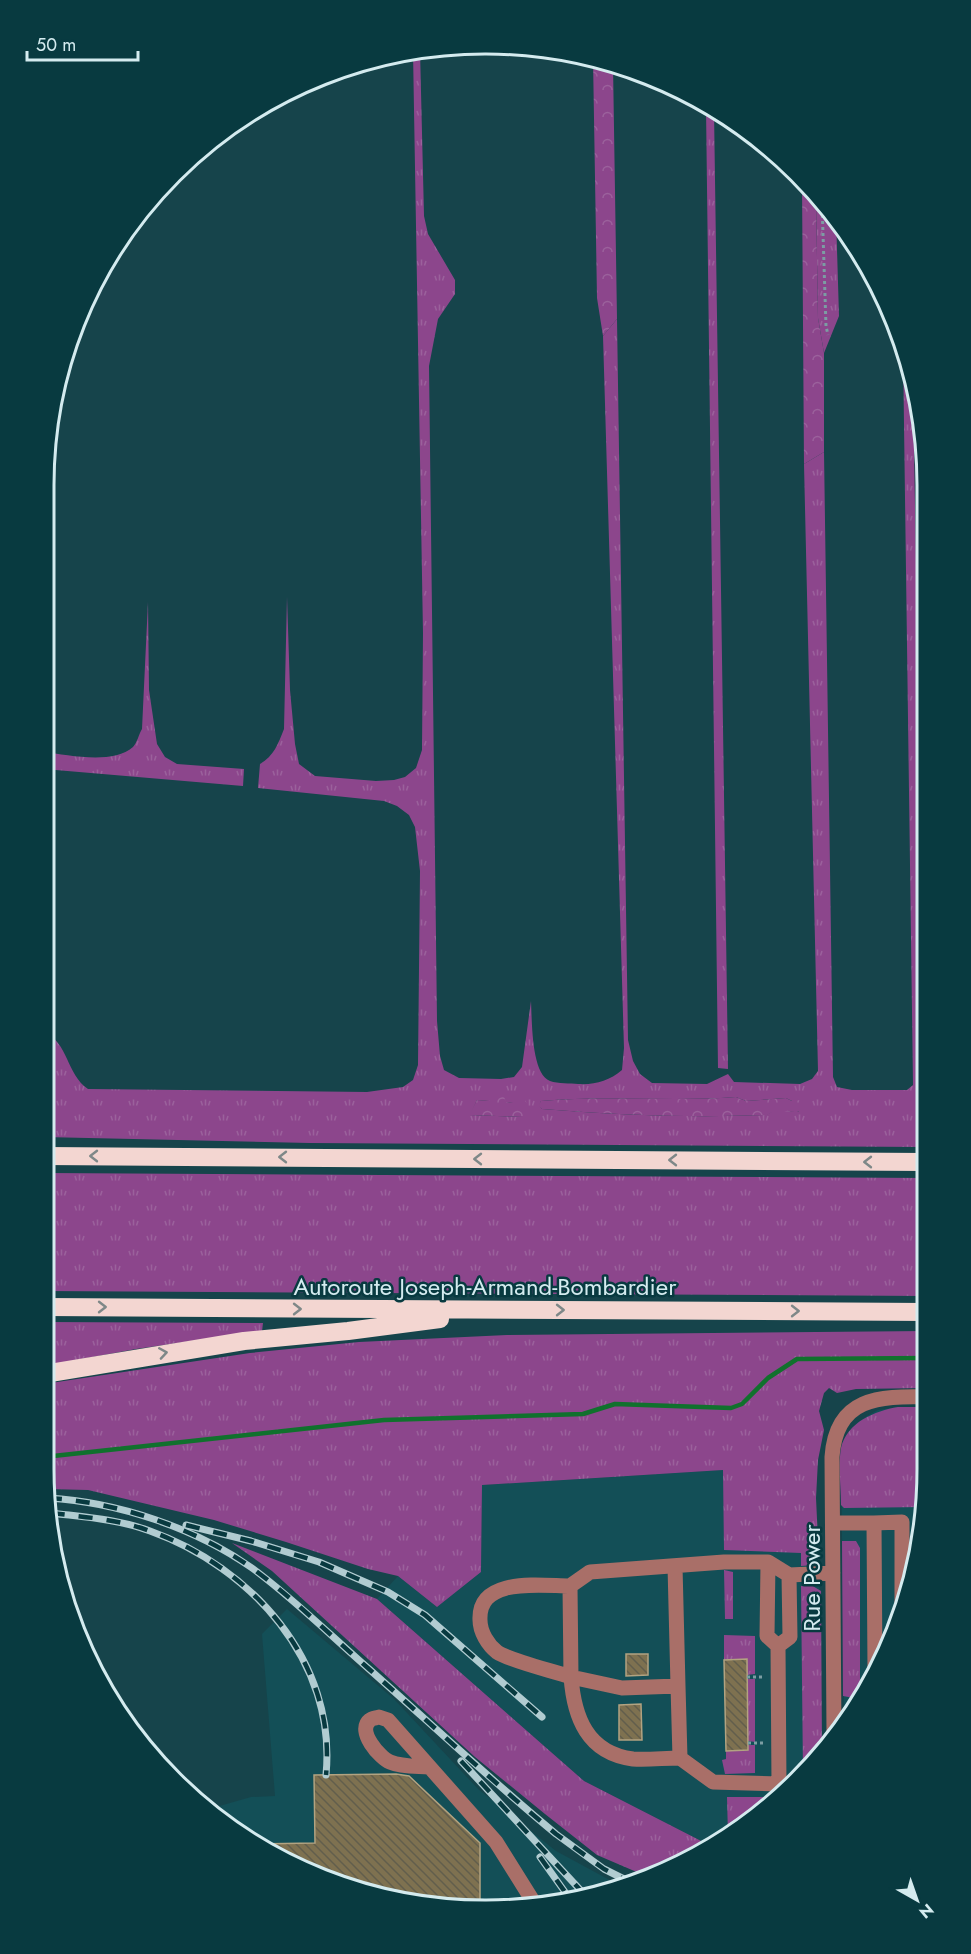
<svg xmlns="http://www.w3.org/2000/svg" width="971" height="1954" viewBox="0 0 971 1954" font-family="Jost,sans-serif">
	<style>
		.built { fill: #134f57 }
		.grass { fill: url(#grass-tufts); fill-rule: evenodd }
		.forest { fill: url(#forest-crowns) }
		.lines { fill: none; stroke-linecap: round; stroke-linejoin: round }
		.stream { stroke: #10712d; stroke-width: 4.5 }
		.building { fill: url(#building-back-hatch); stroke: #b2a381; stroke-width: 1.5 }
		.path { stroke: #7c9da3; stroke-width: 3; stroke-dasharray: 3 3; stroke-linecap: butt }
		.minor { stroke: #a96f68; stroke-width: 15 }
		.highway { stroke: #f3d6d1; stroke-width: 18 }
		.rail-casing { stroke: #b1ccd1; stroke-width: 7 }
		.rail { stroke: #083a40; stroke-width: 4.5; stroke-dasharray: 14; stroke-linecap: butt }
		.oneway { stroke: #7e8888 }
		.labels { text-anchor: middle; dominant-baseline: central; stroke-width: 5; stroke-linejoin: round; paint-order: stroke }
		.street-label { font-size: 24px; fill: #d4ebef; stroke: #083a40 }
		.rim { fill: none; stroke: #d4ebef; stroke-width: 3 }
	</style>
	<defs>
		<pattern id="grass-tufts" width="24" height="20" patternUnits="userSpaceOnUse" patternTransform="scale(1.5)"><rect width="24" height="20" fill="#8c468c"/><path d="M3 7l-1-3M5 7V3M7 7l1-3M15 17l-1-3M17 17v-4M19 17l1-3" fill="none" stroke="#9b619c"/></pattern>
		<pattern id="forest-crowns" width="20" height="18" patternUnits="userSpaceOnUse" patternTransform="scale(1.5)"><rect width="20" height="18" fill="#8c468c"/><path d="M2 6a3 3 0 1 1 6 0M12 15a3 3 0 1 1 6 0" fill="none" stroke="#9b619c"/></pattern>
		<pattern id="building-back-hatch" width="6" height="6" patternUnits="userSpaceOnUse" patternTransform="scale(1.5)"><rect width="6" height="6" fill="#7e7150"/><path d="M-1 5l2 2M0 0l6 6M5-1l2 2" fill="none" stroke="#625e4c"/></pattern>
	</defs>
	<rect width="100%" height="100%" fill="#16444b"/>
	<path class="built" d="M 898,1407 L 927,1407 L 927,1469 L 919,1555 L 894,1638 L 844,1718 L 841,1447 L 857,1423 L 867,1416 L 878,1410 Z
		M 723,1470 L 801,1553 L 819,1553 L 822,1753 L 818,1760 L 778,1797 L 728,1797 L 728,1836 L 711,1846 L 584,1781 L 377,1599 L 398,1576 L 437,1607 L 481,1572 L 482,1485 Z
		M 287,1609 L 394,1699 L 478,1789 L 556,1851 L 617,1884 L 544,1907 L 399,1902 L 264,1851 L 202,1806 L 216,1807 L 251,1797 L 275,1796 L 262,1634 Z"/>
	<path class="grass" d="M 420,50 L 424,216 L 428,234 L 455,280 L 455,294 L 438,319 L 429,366 L 437,1021 L 440,1056 L 444,1070 L 459,1078 L 501,1079 L 514,1077 L 522,1067 L 531,1001 C 532,1019 531,1074 550,1081 C 558,1084 570,1083 578,1084 C 595,1085 609,1081 622,1070 L 624,1048 L 603,336 L 617,319 L 628,1040 L 633,1061 L 640,1074 L 652,1083 L 707,1084 L 728,1074 L 734,1082 L 800,1084 L 812,1079 L 818,1071 L 804,464 L 824,452 L 833,1077 L 837,1087 L 852,1090 L 907,1090 L 913,1085 L 903,350 L 913,389 L 926,1147 L 310,1143 L 44,1137 L 44,1032 C 69,1043 66,1074 88,1089 L 367,1092 L 403,1087 L 413,1080 L 418,1065 L 420,871 L 415,827 L 409,815 L 397,806 L 384,801 L 258,788 L 260,764 C 274,756 278,744 284,729 L 287,597 L 290,690 L 295,744 L 299,764 L 315,776 L 376,781 L 394,780 L 405,777 L 416,768 L 422,750 L 423,633 L 413,51 ZM 736,1097 L 746,1101 L 786,1098 L 792,1101 L 799,1112 L 775,1110 L 766,1115 C 691,1118 617,1115 542,1109 L 539,1106 L 541,1101 C 606,1095 671,1102 736,1097 ZM 477,1100 L 513,1103 L 522,1117 L 470,1115 Z
		M 706,107 L 714,111 L 728,1069 L 718,1068 Z
		M 816,197 L 836,216 L 839,316 L 824,353 L 818,318 Z
		M 148,602 L 149,690 L 157,744 L 165,757 L 177,764 L 244,769 L 243,786 L 44,769 L 44,752 C 68,755 113,765 133,747 C 137,743 139,734 142,729 Z
		M 44,1173 L 926,1178 L 927,1296 L 44,1291 Z
		M 44,1322 L 263,1323 L 262,1331 L 136,1349 L 44,1366 Z
		M 927,1331 L 927,1388 L 856,1389 L 837,1393 L 829,1388 L 824,1393 L 819,1411 L 824,1430 L 818,1460 L 816,1498 L 819,1562 L 815,1565 L 801,1566 L 801,1553 L 724,1550 L 723,1470 L 482,1485 L 481,1572 L 437,1607 L 398,1576 L 368,1569 L 286,1542 L 214,1520 L 88,1490 L 47,1489 L 44,1468 L 44,1384 L 250,1353 L 359,1342 L 507,1335 Z
		M 898,1407 L 927,1407 L 927,1424 L 920,1424 L 920,1435 L 918,1435 L 918,1450 L 921,1450 L 921,1460 L 927,1461 L 924,1507 L 844,1508 L 841,1505 C 841,1487 838,1466 841,1448 C 847,1422 875,1411 898,1407 Z
		M 842,1541 L 856,1541 L 860,1548 L 860,1692 L 854,1698 L 843,1696 Z
		M 232,1543 L 377,1599 L 584,1781 L 711,1846 L 681,1865 L 646,1876 L 597,1855 L 545,1814 L 475,1757 L 272,1571 Z
		M 724,1570 L 733,1572 L 733,1619 L 725,1619 Z
		M 811,1585 L 821,1591 L 822,1753 L 818,1760 L 803,1774 L 801,1586 Z
		M 724,1635 L 755,1636 L 755,1674 L 747,1675 L 746,1659 L 724,1660 Z
		M 747,1679 L 755,1679 L 755,1742 L 748,1741 Z
		M 748,1745 L 755,1745 L 755,1773 L 725,1774 L 722,1760 L 726,1759 L 726,1751 L 748,1750 Z
		M 727,1797 L 778,1797 L 754,1819 L 728,1836 Z"/>
	<path class="forest" d="M 593,58 L 613,65 L 617,319 L 603,336 L 597,298 Z
		M 802,182 L 816,197 L 818,318 L 824,353 L 824,452 L 804,464 Z
		M 494,1092 L 503,1094 L 506,1102 L 513,1103 L 524,1100 L 528,1104 L 527,1110 L 523,1117 L 469,1115 L 477,1100 L 491,1101 Z
		M 736,1097 L 746,1101 L 786,1098 L 792,1101 L 801,1100 L 805,1105 L 804,1110 C 792,1116 781,1106 767,1115 C 691,1118 617,1115 542,1109 L 538,1106 L 541,1101 C 606,1095 671,1102 736,1097 Z"/>
	<g class="lines">
		<path class="stream" d="M 44,1457 L 384,1420 L 583,1414 L 615,1404 L 731,1408 L 742,1404 L 768,1378 L 797,1359 L 927,1358"/>
	</g>
	<path class="building" d="M 626,1654 L 648,1654 L 648,1675 L 626,1676 Z
		M 747,1659 L 748,1750 L 726,1751 L 724,1660 Z
		M 641,1704 L 642,1740 L 619,1740 L 619,1705 Z
		M 396,1774 L 409,1776 L 480,1843 L 480,1905 L 399,1902 L 264,1851 L 254,1844 L 315,1843 L 314,1775 Z"/>
	<g class="lines">
		<path class="path" d="M 822,203 L 826,326 L 828,335
			M 747,1677 L 763,1677
			M 748,1743 L 764,1743"/>
		<path class="minor" d="M 833,1523 L 874,1523 L 875,1669
			M 874,1523 L 902,1522 L 902,1609
			M 675,1566 L 678,1686 L 622,1688 L 571,1677 L 570,1586 L 590,1572 L 724,1562 L 768,1562
			M 570,1586 C 542,1586 478,1576 480,1620 C 480,1632 488,1645 497,1652 C 510,1661 554,1671 571,1677 C 574,1717 587,1753 633,1759 C 648,1760 665,1758 680,1758 L 678,1686
			M 778,1646 L 767,1636 L 768,1562 L 789,1575
			M 834,1733 L 832,1457 C 836,1397 879,1396 927,1397
			M 680,1758 L 713,1782 L 779,1784
			M 429,1767 C 416,1766 402,1767 390,1762 C 380,1758 356,1731 370,1720 C 372,1718 376,1718 379,1717 L 388,1720 L 496,1842 L 536,1906
			M 792,1784 L 779,1784 L 778,1646 L 790,1637 L 789,1575 L 833,1573"/>
		<path class="highway" d="M 44,1156 L 926,1162
			M 44,1307 L 927,1312
			M 44,1374 L 244,1341 L 348,1331 L 440,1319"/>
		<g class="rail-casing">
			<path id="rail" d="M 48,1498 C 118,1502 195,1528 252,1568 C 293,1598 330,1635 369,1669 C 431,1724 492,1781 556,1834 L 604,1869 L 628,1881
				M 51,1513 C 83,1517 118,1519 150,1531 C 251,1567 337,1661 326,1775
				M 186,1525 L 251,1541 L 319,1562 L 388,1592 L 425,1615 L 542,1717
				M 461,1761 L 584,1894
				M 540,1857 L 570,1899"/>
		</g>
		<use href="#rail" class="rail"/>
	</g>
	<defs><path id="oneway-chevron" d="M-2-3.5L2.5 0L-2 3.5" fill="none" stroke-width="1.6" stroke-linecap="round" stroke-linejoin="round" transform="scale(1.5)"/></defs>
	<g class="oneway">
		<use href="#oneway-chevron" transform="translate(94 1156) rotate(-180)"/>
		<use href="#oneway-chevron" transform="translate(283 1157) rotate(-180)"/>
		<use href="#oneway-chevron" transform="translate(478 1159) rotate(-180)"/>
		<use href="#oneway-chevron" transform="translate(673 1160) rotate(-180)"/>
		<use href="#oneway-chevron" transform="translate(868 1162) rotate(-180)"/>
		<use href="#oneway-chevron" transform="translate(102 1307)"/>
		<use href="#oneway-chevron" transform="translate(297 1309)"/>
		<use href="#oneway-chevron" transform="translate(560 1310)"/>
		<use href="#oneway-chevron" transform="translate(795 1311)"/>
		<use href="#oneway-chevron" transform="translate(163 1353) rotate(-9)"/>
	</g>
	<g class="labels">
		<g class="street-label">
			<text x="485" y="1286">Autoroute Joseph-Armand-Bombardier</text>
			<text transform="translate(811 1578) rotate(-90)">Rue Power</text>
		</g>
	</g>
	<path d="M0 0H971V1954H0ZM485 54H486A431 431 0 0 1 917 485V1469A431 431 0 0 1 486 1900H485A431 431 0 0 1 54 1469V485A431 431 0 0 1 485 54Z" fill="#083a40" fill-rule="evenodd"/>
	<path class="rim" d="M485 54H486A431 431 0 0 1 917 485V1469A431 431 0 0 1 486 1900H485A431 431 0 0 1 54 1469V485A431 431 0 0 1 485 54Z"/>
	<g transform="translate(917 1900) rotate(140)" stroke="#083a40" stroke-width="4.5" paint-order="stroke">
	<path d="M0-4.5L10 22L0 15L-10 22Z" fill="#d4ebef"/>
	<text y="-9" font-size="16" font-weight="bold" text-anchor="middle" fill="#d4ebef">N</text>
	</g>
	<path d="M27 51v9h111v-9" fill="none" stroke="#d4ebef" stroke-width="3"/>
	<text x="36" y="51" font-size="18" fill="#d4ebef" stroke="#083a40" stroke-width="4.5" paint-order="stroke">50 m</text>
</svg>
